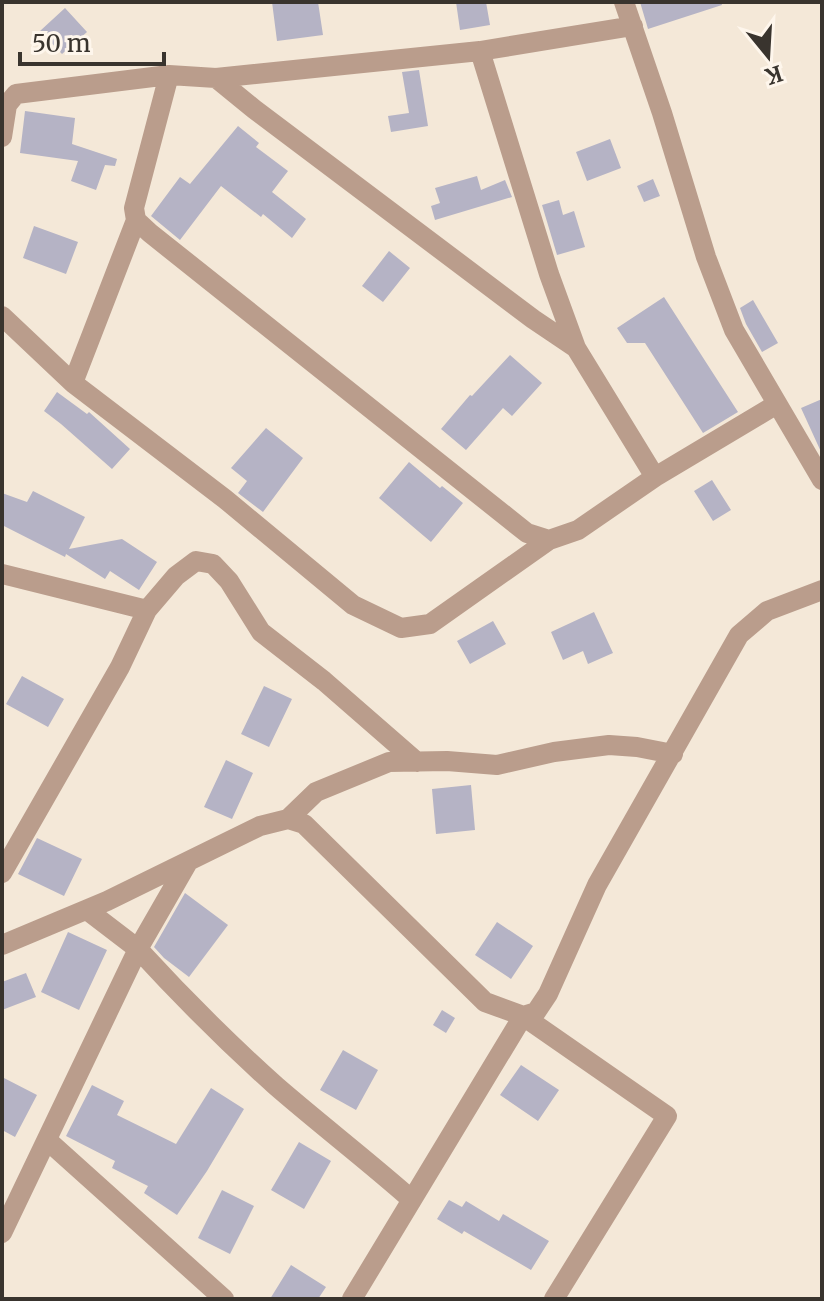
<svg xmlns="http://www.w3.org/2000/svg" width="824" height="1301" viewBox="0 0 824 1301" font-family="Merriweather,serif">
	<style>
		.building { fill: #b5b3c5 }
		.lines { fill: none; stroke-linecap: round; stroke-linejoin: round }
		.minor { stroke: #ba9d8c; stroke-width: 20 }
	</style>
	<rect width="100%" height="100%" fill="#f4e8d8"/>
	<path class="building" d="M 272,2 L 318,2 L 323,35 L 277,41 Z
		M 456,2 L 486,2 L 490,25 L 460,30 Z
		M 640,2 L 721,2 L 722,5 L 648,29 Z
		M 65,8 L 87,32 L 62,54 L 40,31 Z
		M 419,70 L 428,126 L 391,132 L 388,116 L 409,113 L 402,72 Z
		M 25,111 L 75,118 L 72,144 L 117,159 L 115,166 L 105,165 L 96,190 L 71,181 L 78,161 L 20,153 Z
		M 238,126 L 259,143 L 256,147 L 288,171 L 272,192 L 306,219 L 292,238 L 263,214 L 261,217 L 221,186 L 180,240 L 151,216 L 180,177 L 190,184 Z
		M 610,139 L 621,168 L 587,181 L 576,152 Z
		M 477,176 L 481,190 L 505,180 L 512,197 L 435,220 L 431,206 L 440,203 L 435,188 Z
		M 653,179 L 660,196 L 644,202 L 637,186 Z
		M 559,200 L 563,215 L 574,211 L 585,247 L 557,255 L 542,205 Z
		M 34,226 L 78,242 L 66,274 L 23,258 Z
		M 389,251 L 410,268 L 383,302 L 362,286 Z
		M 664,297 L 738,412 L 703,433 L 645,343 L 627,343 L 617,328 Z
		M 753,300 L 778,343 L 762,352 L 746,324 L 740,308 Z
		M 510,355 L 542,383 L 512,416 L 503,408 L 466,450 L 441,429 L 470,395 L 472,396 Z
		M 57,392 L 87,414 L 89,412 L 130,449 L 112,469 L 61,424 L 44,411 Z
		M 822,399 L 822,454 L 801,408 Z
		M 266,428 L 303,458 L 263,512 L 238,493 L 247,481 L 231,468 Z
		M 409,462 L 440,488 L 442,486 L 463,503 L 431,542 L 379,498 Z
		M 712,480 L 731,510 L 713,521 L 694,491 Z
		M 33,491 L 85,517 L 69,549 L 122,539 L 157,562 L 139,590 L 110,571 L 105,579 L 66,554 L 65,557 L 2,525 L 2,493 L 27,502 Z
		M 594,612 L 613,653 L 588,664 L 583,651 L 563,660 L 551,632 Z
		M 493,621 L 506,644 L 470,664 L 457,641 Z
		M 22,676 L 64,699 L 48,727 L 6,704 Z
		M 264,686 L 292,699 L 269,747 L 241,734 Z
		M 226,760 L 253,773 L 232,819 L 204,807 Z
		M 471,785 L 475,830 L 436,834 L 432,789 Z
		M 37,838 L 82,859 L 64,896 L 18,874 Z
		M 185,893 L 228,925 L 189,977 L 164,958 L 154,947 Z
		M 497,922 L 533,946 L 511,979 L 475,955 Z
		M 68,932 L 107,950 L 79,1010 L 41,992 Z
		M 26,973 L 36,997 L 2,1010 L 2,982 Z
		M 442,1010 L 455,1018 L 446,1033 L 433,1025 Z
		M 343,1050 L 378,1070 L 356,1110 L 320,1090 Z
		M 521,1065 L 559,1090 L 538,1121 L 500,1095 Z
		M 2,1077 L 37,1095 L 15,1137 L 2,1130 Z
		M 92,1085 L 124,1101 L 117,1115 L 176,1144 L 211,1088 L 244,1109 L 207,1171 L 177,1215 L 144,1193 L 148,1186 L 112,1168 L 115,1161 L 66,1136 Z
		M 299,1142 L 331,1161 L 304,1209 L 271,1190 Z
		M 222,1190 L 254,1206 L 230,1254 L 198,1238 Z
		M 449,1200 L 462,1207 L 466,1201 L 499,1221 L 503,1214 L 549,1241 L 531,1270 L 464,1231 L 462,1234 L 437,1219 Z
		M 291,1265 L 326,1287 L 318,1299 L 270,1299 Z"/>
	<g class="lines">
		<path class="minor" d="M 624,2 L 662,113 L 706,257 L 734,330 L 822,480
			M 480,51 L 549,274 L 576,348
			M 169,75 L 134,208 L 136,220 L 150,233 L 527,533 L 549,540 L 578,530 L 655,477 L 777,404
			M 216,78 L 254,109 L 533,319 L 576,348 L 655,477
			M 2,137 L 7,105 L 16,94 L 169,75 L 216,78 L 480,51 L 633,26
			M 2,316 L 73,383 L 225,499 L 353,605 L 401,628 L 430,624 L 549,540
			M 73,383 L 136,220
			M 2,574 L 147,610
			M 288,819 L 316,792 L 389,762 L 447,761 L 497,765 L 554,752 L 609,745 L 637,747 L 673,754
			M 188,862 L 138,949 C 182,997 228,1043 276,1086 C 321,1125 368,1161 412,1200
			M 2,873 L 120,667 L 147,610 L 176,576 L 196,561 L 213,564 L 229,581 L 261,632 L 324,681 L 417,762
			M 2,945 L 107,901 L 260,826 L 288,819 L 304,824 L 485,1002 L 523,1016 L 536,1012 L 548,994 L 597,885 L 739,635 L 767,611 L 822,590
			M 47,1140 L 224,1299
			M 2,1233 L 138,949 L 87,910
			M 352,1299 L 523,1016 L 667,1116 L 554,1299"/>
	</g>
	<rect width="824" height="1301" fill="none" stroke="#39342e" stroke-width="8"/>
	<g transform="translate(768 56) rotate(162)" stroke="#fef6ec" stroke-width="6" paint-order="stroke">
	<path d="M0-6L14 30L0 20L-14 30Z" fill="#39342e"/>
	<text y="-12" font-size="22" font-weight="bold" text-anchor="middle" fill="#39342e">K</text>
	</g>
	<path d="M20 52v12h144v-12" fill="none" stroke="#39342e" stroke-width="4"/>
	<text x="32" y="52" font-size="24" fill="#39342e" stroke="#fef6ec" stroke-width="6" paint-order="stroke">50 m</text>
</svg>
